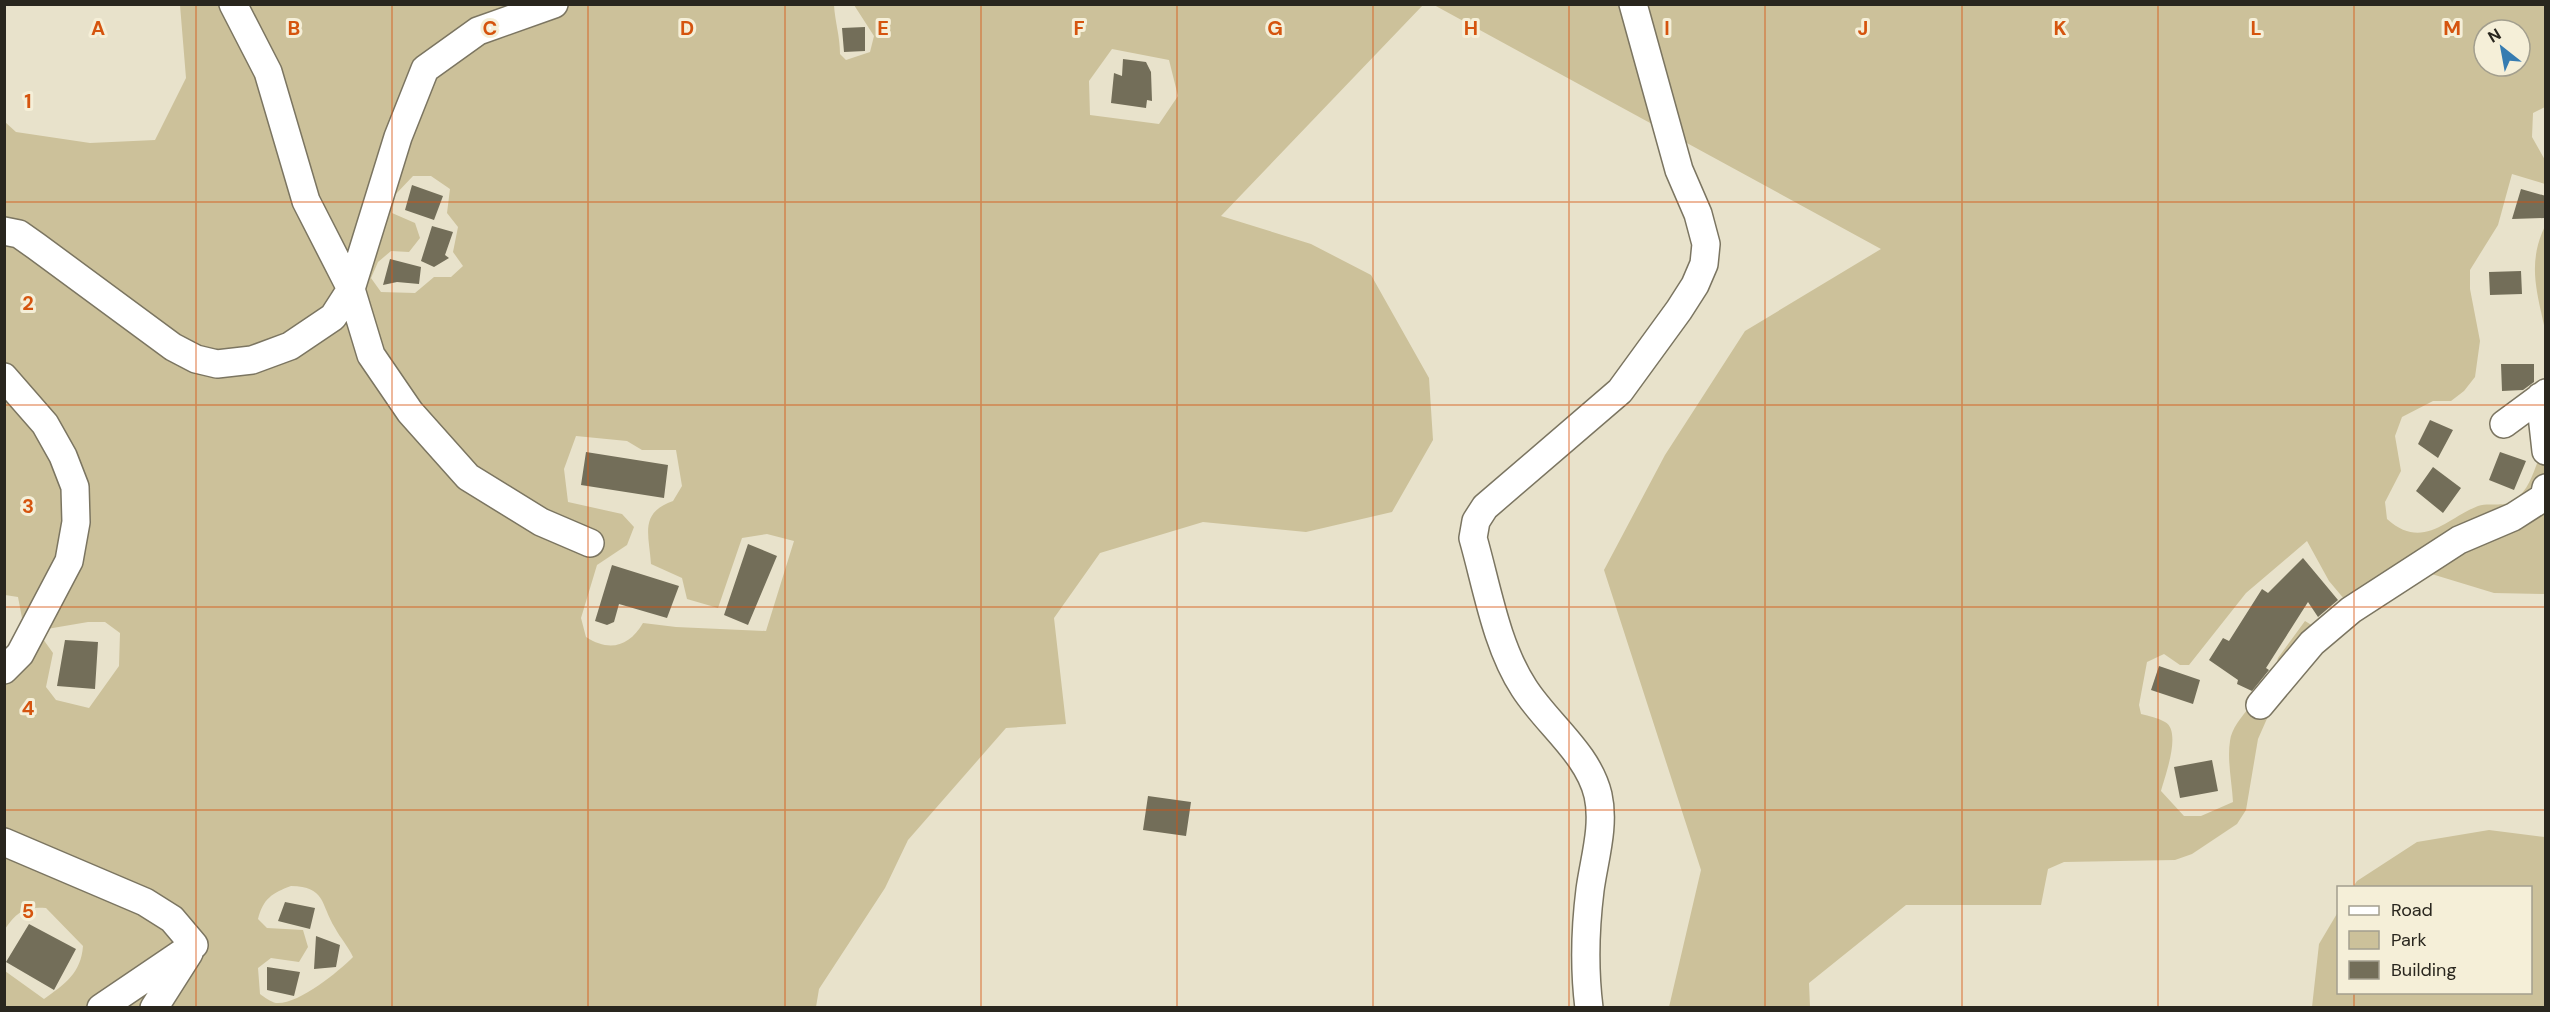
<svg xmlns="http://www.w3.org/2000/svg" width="2550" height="1012" viewBox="0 0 2550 1012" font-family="'DM Sans',sans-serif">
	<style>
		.green { fill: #ccc19a; fill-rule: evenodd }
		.building { fill: #736e59 }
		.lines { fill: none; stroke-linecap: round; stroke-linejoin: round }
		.minor-casing { stroke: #7b7561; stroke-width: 30 }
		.minor { stroke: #fff; stroke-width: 27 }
		.grid { fill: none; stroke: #d5540e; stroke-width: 1.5; stroke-opacity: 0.55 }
		.grid-label { font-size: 20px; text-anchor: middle; font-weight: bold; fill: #d5540e; stroke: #f5efd8; stroke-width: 6; stroke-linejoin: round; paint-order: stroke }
	</style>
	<rect width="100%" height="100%" fill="#e8e2cb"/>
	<path class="green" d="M 180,5 L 834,5 C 835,22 840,36 840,54 L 846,60 L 870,52 L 874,36 L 854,5 L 1423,5 L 1221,216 L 1311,244 L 1371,275 L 1429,378 L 1433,440 L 1392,512 L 1306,532 L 1203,522 L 1100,553 L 1054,618 L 1066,724 L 1006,728 L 908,840 L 885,888 L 819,989 L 816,1007 L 5,1007 L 5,971 L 44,999 C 65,984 81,973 83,946 L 46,908 C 26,906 16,912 5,929 L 5,657 L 43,639 L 53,653 L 46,687 L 56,700 L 89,708 L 119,666 L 120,633 L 105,622 L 88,622 L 35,631 L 22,618 L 18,597 L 5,595 L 5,122 L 16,132 L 90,143 L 155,140 L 186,78 ZM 1112,49 L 1169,60 L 1178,96 L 1159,124 L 1090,115 L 1089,81 ZM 413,176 L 431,176 L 450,189 L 447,213 L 458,227 L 453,252 L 463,266 L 451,277 L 434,277 L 415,293 L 381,292 L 371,278 L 378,262 L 391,251 L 409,252 L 420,238 L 415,223 L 392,213 L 395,195 ZM 576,436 L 627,441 L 642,450 L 676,450 L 682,486 L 673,501 C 639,513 649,534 651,564 L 682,578 L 687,599 L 718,608 L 742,538 L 767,534 L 794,541 L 766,631 L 676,627 L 643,623 C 629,647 609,652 586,637 L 581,618 L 597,565 L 627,545 L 634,527 L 622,514 L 568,502 L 564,469 ZM 291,886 C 326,887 320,903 335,928 C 341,939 348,946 353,957 C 338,972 298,1005 276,1003 C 271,1002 264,997 260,994 L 258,968 L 271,958 L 299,962 L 308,947 L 303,930 L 267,928 L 258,919 C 263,899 272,893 291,886 Z
		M 1434,5 L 2545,5 L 2545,107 L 2533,113 L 2532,137 L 2545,160 L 2545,184 L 2512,174 L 2498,225 L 2470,270 L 2470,289 L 2480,341 L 2475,377 L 2464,391 L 2451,401 L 2433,401 L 2402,417 L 2395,436 L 2401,471 L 2385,502 L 2387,519 C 2423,551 2445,519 2478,506 C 2489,502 2503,508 2514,500 C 2528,491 2532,476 2538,461 L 2545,460 L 2545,594 L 2494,593 L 2425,572 L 2344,625 L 2273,705 L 2258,739 L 2246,810 L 2237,824 L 2192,854 L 2175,860 L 2064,862 L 2048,869 L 2041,905 L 1906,905 L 1809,983 L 1810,1007 L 1669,1007 L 1701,870 L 1604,570 L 1665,455 L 1745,331 L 1881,249 ZM 2484,30 L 2520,30 L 2520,66 L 2484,66 ZM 2307,541 L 2329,581 L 2350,606 L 2323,632 L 2305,621 L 2278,658 L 2276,665 L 2282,670 C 2269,691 2233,717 2230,741 C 2227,760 2232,783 2233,802 L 2201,816 L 2184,816 L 2161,791 C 2165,776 2182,731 2165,722 C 2158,718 2149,716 2141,714 L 2139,705 L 2147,662 L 2164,654 L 2180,665 L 2189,665 L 2246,593 Z
		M 2545,226 L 2545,330 C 2537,291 2527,264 2545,226 Z
		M 2489,830 L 2545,837 L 2545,1007 L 2312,1007 L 2319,944 L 2338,912 L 2338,992 L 2530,992 L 2530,888 L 2353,887 L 2357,881 L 2417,842 Z"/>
	<path class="building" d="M 865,27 L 865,51 L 844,52 L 842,28 Z
		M 1123,59 L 1146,62 L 1151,72 L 1152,101 L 1147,100 L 1146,108 L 1111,103 L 1114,73 L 1122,76 Z
		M 412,185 L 443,196 L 434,220 L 405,210 Z
		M 2521,189 L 2546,196 L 2544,218 L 2512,219 Z
		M 432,226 L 453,232 L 445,255 L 449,258 L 434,267 L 421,261 Z
		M 390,259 L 421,267 L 419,284 L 397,282 L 383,285 Z
		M 2521,271 L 2522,294 L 2490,295 L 2489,272 Z
		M 2501,364 L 2534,364 L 2534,382 L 2523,390 L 2502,391 Z
		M 2430,420 L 2453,430 L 2438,458 L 2418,444 Z
		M 586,452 L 668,465 L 664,498 L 581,485 Z
		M 2500,452 L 2526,461 L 2514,490 L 2489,480 Z
		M 2433,467 L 2461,488 L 2443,513 L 2416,491 Z
		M 748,544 L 777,556 L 748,625 L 724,615 Z
		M 2303,558 L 2338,600 L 2318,617 L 2308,602 L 2266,668 L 2269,670 L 2252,691 L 2237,684 L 2238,680 L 2209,660 L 2223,638 L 2229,641 L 2262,589 L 2268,593 Z
		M 612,565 L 679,586 L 667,618 L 619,604 L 614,622 L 607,625 L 595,621 Z
		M 65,640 L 98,642 L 95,689 L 57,686 Z
		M 2159,666 L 2200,680 L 2193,704 L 2151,690 Z
		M 2212,760 L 2218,791 L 2180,798 L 2174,767 Z
		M 1148,796 L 1191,802 L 1186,836 L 1143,830 Z
		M 285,902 L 315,908 L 310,929 L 278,921 Z
		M 29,924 L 76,949 L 54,990 L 6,962 Z
		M 316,936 L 340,945 L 336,967 L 314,969 Z
		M 267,967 L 300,972 L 294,996 L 267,990 Z"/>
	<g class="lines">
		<g class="minor-casing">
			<path id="minor" d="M 233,4 L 268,72 L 306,201 L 351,289 L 371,355 L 410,412 L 468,477 L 541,522 L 590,543
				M 4,231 L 19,234 L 36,246 L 173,347 L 196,359 L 217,364 L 252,360 L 290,346 L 333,317 L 351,289 L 398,137 L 425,69 L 478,31 L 554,4
				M 4,377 L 45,424 L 63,456 L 75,487 L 76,522 L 69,561 L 20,654 L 4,670
				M 2540,397 L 2546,451
				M 2504,424 L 2546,393
				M 2260,705 L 2312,643 L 2351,610 L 2459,540 L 2513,517 L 2544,497 L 2546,488
				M 4,842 L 145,902 L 172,919 L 194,945
				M 101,1008 L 194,945
				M 154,1008 L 189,953
				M 1589,1008 C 1584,968 1585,930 1590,890 C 1594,860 1605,826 1598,795 C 1588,753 1547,724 1524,688 C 1496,645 1487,587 1473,538 L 1476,521 L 1485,507 L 1620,391 L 1679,310 L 1695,285 L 1704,264 L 1706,244 L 1698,214 L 1679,170 L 1633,4"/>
		</g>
		<use href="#minor" class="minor"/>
	</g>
	<path class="grid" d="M 196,4 L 196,1008M 392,4 L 392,1008M 588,4 L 588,1008M 785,4 L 785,1008M 981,4 L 981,1008M 1177,4 L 1177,1008M 1373,4 L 1373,1008M 1569,4 L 1569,1008M 1765,4 L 1765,1008M 1962,4 L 1962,1008M 2158,4 L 2158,1008M 2354,4 L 2354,888M 4,202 L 2546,202M 4,405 L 2546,405M 4,607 L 2546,607M 4,810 L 2546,810M 2354,992 L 2354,1008"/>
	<g class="grid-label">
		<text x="98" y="35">A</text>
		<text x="294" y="35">B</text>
		<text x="490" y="35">C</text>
		<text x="687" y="35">D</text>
		<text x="883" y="35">E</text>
		<text x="1079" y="35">F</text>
		<text x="1275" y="35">G</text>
		<text x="1471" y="35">H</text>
		<text x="1667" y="35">I</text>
		<text x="1863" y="35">J</text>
		<text x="2060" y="35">K</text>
		<text x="2256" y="35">L</text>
		<text x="2452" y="35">M</text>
		<text x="28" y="108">1</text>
		<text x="28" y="310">2</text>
		<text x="28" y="513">3</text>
		<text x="28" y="715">4</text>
		<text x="28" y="918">5</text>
	</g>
	<rect width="2550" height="1012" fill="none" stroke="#29261e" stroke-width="12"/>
	<rect x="2337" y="886" width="195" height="108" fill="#f5efd8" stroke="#a39f8e" stroke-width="1.5"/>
	<rect x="2349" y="906" width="30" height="9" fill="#ffffff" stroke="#a39f8e" stroke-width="1.5"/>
	<text x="2391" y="916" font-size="18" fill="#29261e">Road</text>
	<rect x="2349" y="931" width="30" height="18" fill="#ccc19a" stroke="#a39f8e" stroke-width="1.5"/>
	<text x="2391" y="946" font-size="18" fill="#29261e">Park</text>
	<rect x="2349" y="961" width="30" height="18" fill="#736e59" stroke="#a39f8e" stroke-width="1.5"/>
	<text x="2391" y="976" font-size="18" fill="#29261e">Building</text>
	<g transform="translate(2502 48) rotate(329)"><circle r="28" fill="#f5efd8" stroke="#a39f8e" stroke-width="1.5"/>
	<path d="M0-4.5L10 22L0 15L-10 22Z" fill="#367cb1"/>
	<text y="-9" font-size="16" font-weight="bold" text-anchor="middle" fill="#29261e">N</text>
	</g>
</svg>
